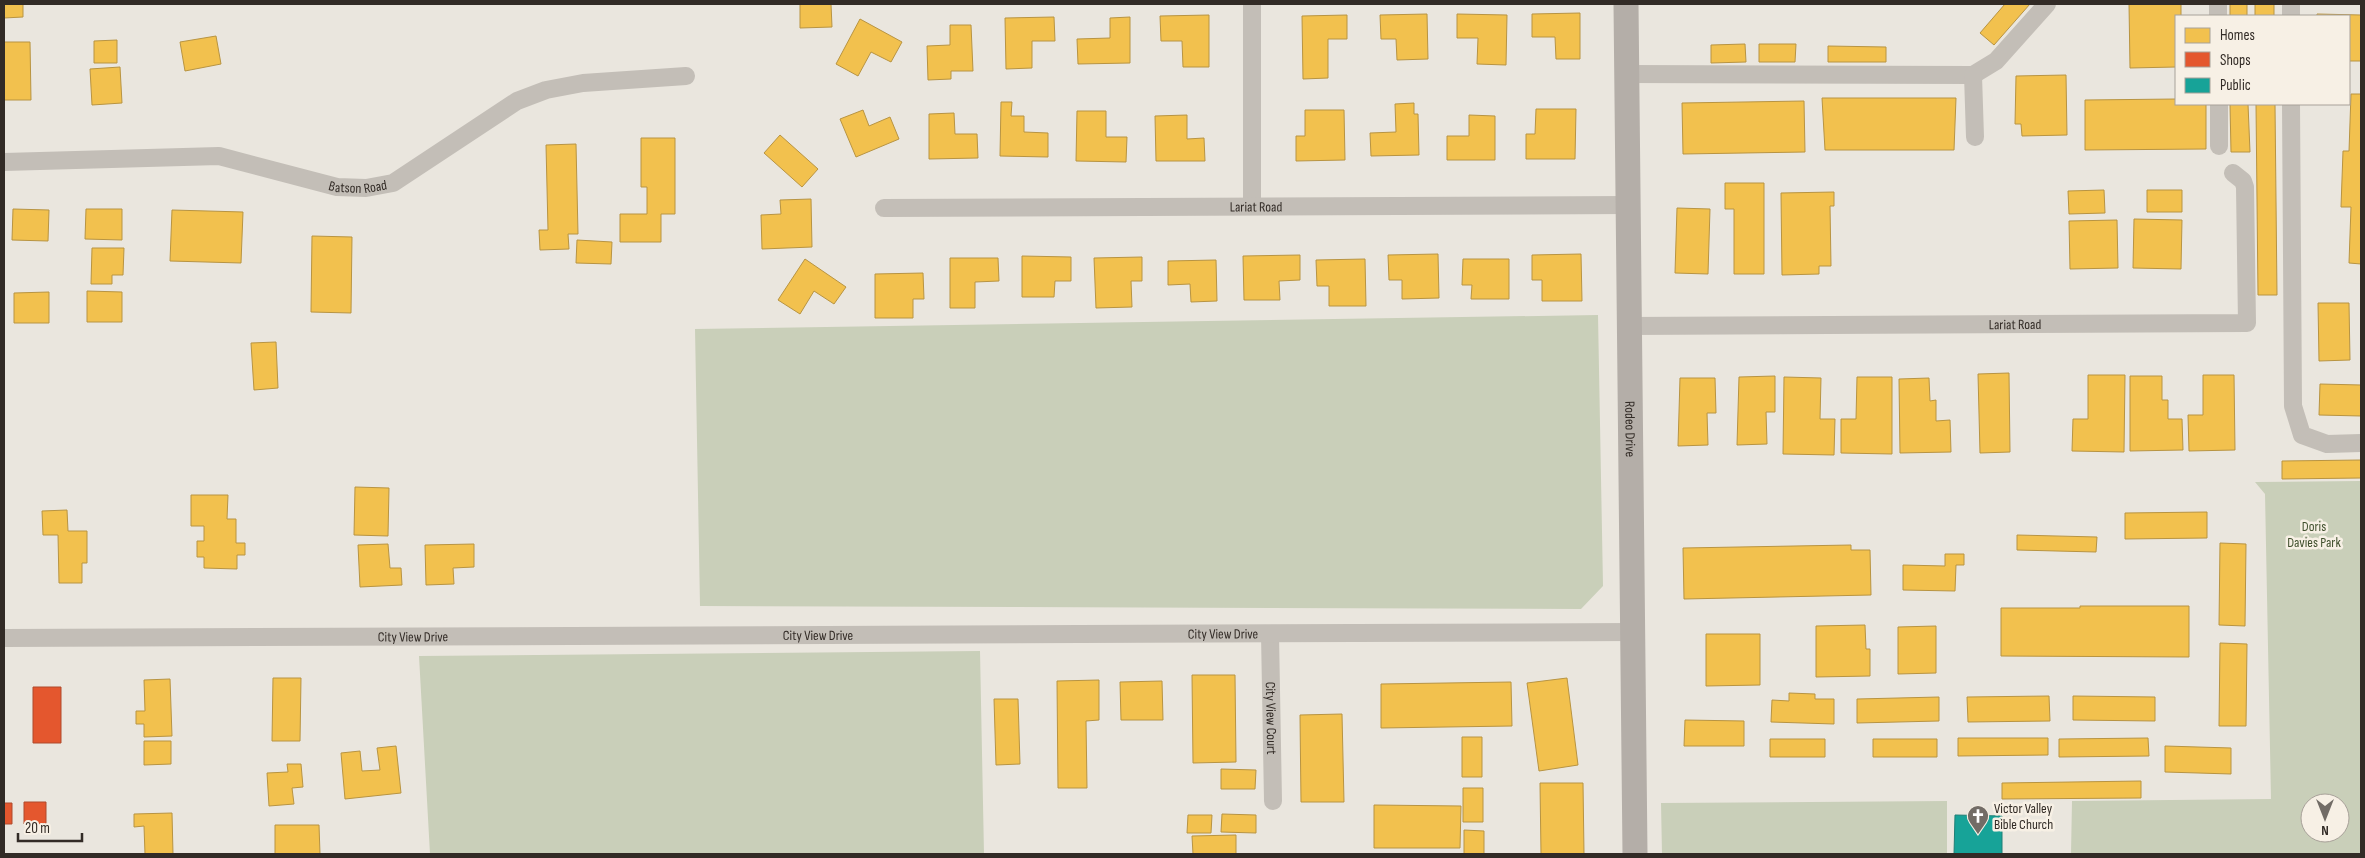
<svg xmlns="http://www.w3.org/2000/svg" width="2365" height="858" viewBox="0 0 2365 858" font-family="'Sofia Sans Condensed',sans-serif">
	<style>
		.green { fill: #c9cfb9; fill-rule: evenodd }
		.homes { fill: #f2c14e; stroke: #b89442 }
		.shops { fill: #e4572e; stroke: #af4a2c }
		.public { fill: #17a398; stroke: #1f7f76 }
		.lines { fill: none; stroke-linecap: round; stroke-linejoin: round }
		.street { stroke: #c3beb7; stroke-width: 18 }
		.secondary { stroke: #b4aea8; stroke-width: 25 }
		.labels { text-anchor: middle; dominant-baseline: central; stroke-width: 5; stroke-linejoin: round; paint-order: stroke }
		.street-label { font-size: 14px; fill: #322b26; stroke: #f7f0e5 }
		.park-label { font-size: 14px; fill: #3f4f2c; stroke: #f7f0e5 }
		.poi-label { font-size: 14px; fill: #322b26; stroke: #f7f0e5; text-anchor: start }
	</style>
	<rect width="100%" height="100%" fill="#eae6de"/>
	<path class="green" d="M 1598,315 L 1603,586 L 1581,609 L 700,606 L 695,329 Z
		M 2361,481 L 2361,854 L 2071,854 L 2072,801 L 2271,799 L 2265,494 L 2255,482 ZM 2310,803 L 2340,803 L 2340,833 L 2310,833 Z
		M 980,651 L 984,854 L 430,854 L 419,656 Z
		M 1947,801 L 1947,854 L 1662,854 L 1661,803 Z"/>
	<path class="homes" d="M 4,4 L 23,4 L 23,17 L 4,18 Z
		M 800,4 L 831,4 L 832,27 L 800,28 Z
		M 2005,4 L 2030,4 L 1994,45 L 1980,33 Z
		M 2129,4 L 2181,4 L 2181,16 L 2176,16 L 2176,67 L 2130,68 Z
		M 2230,4 L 2247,4 L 2247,16 L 2230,16 Z
		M 2255,4 L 2274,4 L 2274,16 L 2255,16 Z
		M 1580,13 L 1580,59 L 1556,59 L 1555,37 L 1532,37 L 1532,14 Z
		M 1427,14 L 1428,59 L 1397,60 L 1396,39 L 1381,39 L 1380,15 Z
		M 1457,14 L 1507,15 L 1506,65 L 1477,64 L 1478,38 L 1457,38 Z
		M 2317,14 L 2361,15 L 2361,61 L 2349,61 L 2349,16 L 2317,16 Z
		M 1209,15 L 1209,67 L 1183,67 L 1182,41 L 1161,41 L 1160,16 Z
		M 1347,15 L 1347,39 L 1328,39 L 1328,78 L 1303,79 L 1302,16 Z
		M 1054,17 L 1055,41 L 1032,41 L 1032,68 L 1006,69 L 1005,18 Z
		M 1130,17 L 1130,63 L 1078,64 L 1077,39 L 1110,38 L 1110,18 Z
		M 860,19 L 902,42 L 891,62 L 871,52 L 858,76 L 836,64 Z
		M 950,25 L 971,25 L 973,71 L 951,71 L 951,79 L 928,80 L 927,46 L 950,45 Z
		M 216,36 L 221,64 L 185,71 L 180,42 Z
		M 117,40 L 117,63 L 94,63 L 94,41 Z
		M 4,42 L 30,42 L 31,100 L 4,100 Z
		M 1745,44 L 1746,62 L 1711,63 L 1711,45 Z
		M 1759,44 L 1796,44 L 1795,62 L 1759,62 Z
		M 1828,46 L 1886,47 L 1886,62 L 1828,62 Z
		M 120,67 L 122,103 L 92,105 L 90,69 Z
		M 2066,75 L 2067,135 L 2022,136 L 2021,124 L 2015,124 L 2016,76 Z
		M 2351,94 L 2361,94 L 2361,264 L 2349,263 L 2351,207 L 2341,207 L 2343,151 L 2349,151 Z
		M 1822,98 L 1956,98 L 1954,150 L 1825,150 Z
		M 2176,99 L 2176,104 L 2206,104 L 2206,149 L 2085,150 L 2085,100 Z
		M 1804,101 L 1805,152 L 1683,154 L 1682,103 Z
		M 1001,102 L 1012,102 L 1011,116 L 1024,116 L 1024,132 L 1048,133 L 1048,157 L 1000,156 Z
		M 1414,103 L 1414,114 L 1418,114 L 1419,155 L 1371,156 L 1370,133 L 1396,132 L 1395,104 Z
		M 2230,104 L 2248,104 L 2250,152 L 2231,152 Z
		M 2256,104 L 2275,104 L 2277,295 L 2258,295 Z
		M 1536,109 L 1576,109 L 1575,159 L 1526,159 L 1526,134 L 1535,134 Z
		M 863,110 L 869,126 L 890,117 L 899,139 L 856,157 L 840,119 Z
		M 1305,110 L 1344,110 L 1345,160 L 1296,161 L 1296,136 L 1305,136 Z
		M 1077,111 L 1106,111 L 1106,137 L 1127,137 L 1126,162 L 1076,161 Z
		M 954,113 L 955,134 L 977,134 L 978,158 L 929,159 L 929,114 Z
		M 1187,115 L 1187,139 L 1204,138 L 1205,161 L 1156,161 L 1155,116 Z
		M 1469,115 L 1495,116 L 1495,160 L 1447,160 L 1447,136 L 1469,136 Z
		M 780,135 L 818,169 L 802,187 L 764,153 Z
		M 641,138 L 675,138 L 675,214 L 661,214 L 661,242 L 620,242 L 620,214 L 647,214 L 647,187 L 641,187 Z
		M 576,144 L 578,234 L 568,234 L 569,249 L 540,250 L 539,230 L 548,230 L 546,145 Z
		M 1725,183 L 1764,183 L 1764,274 L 1734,274 L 1734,209 L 1725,209 Z
		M 2104,190 L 2105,213 L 2069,214 L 2068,191 Z
		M 2147,190 L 2182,190 L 2182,212 L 2147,212 Z
		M 1834,192 L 1834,206 L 1830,206 L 1831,266 L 1819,266 L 1819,274 L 1782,275 L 1781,193 Z
		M 811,199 L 812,247 L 762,249 L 761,215 L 781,214 L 780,200 Z
		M 1677,208 L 1710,209 L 1708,274 L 1675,273 Z
		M 13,209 L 49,210 L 48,241 L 12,240 Z
		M 86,209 L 122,209 L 122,240 L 85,239 Z
		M 172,210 L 243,212 L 241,263 L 170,261 Z
		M 2134,219 L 2182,220 L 2181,269 L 2133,268 Z
		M 2117,220 L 2118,268 L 2070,269 L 2069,221 Z
		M 312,236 L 352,237 L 351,313 L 311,312 Z
		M 577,240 L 612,242 L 611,264 L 576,263 Z
		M 92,248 L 124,248 L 123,275 L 112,275 L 112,284 L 91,284 Z
		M 1438,254 L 1439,298 L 1402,299 L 1402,280 L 1389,280 L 1388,255 Z
		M 1581,254 L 1582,301 L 1542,301 L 1542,280 L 1532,280 L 1532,255 Z
		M 1300,255 L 1300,280 L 1279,281 L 1280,300 L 1244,300 L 1243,256 Z
		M 1022,256 L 1071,257 L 1071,281 L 1055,281 L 1054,297 L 1022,297 Z
		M 1142,257 L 1142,281 L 1131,281 L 1132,307 L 1096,308 L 1094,258 Z
		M 950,258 L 998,258 L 999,281 L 975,282 L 975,308 L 950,308 Z
		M 805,259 L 846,287 L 834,304 L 814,291 L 800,314 L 778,300 Z
		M 1365,259 L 1366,306 L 1329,306 L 1329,286 L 1317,286 L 1316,260 Z
		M 1463,259 L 1509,259 L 1509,299 L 1471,299 L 1472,285 L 1462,285 Z
		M 1216,260 L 1217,301 L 1191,302 L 1190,284 L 1168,285 L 1168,261 Z
		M 923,273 L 924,299 L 913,299 L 913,318 L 875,318 L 875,274 Z
		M 87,291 L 122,292 L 122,322 L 87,322 Z
		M 49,292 L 49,323 L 14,323 L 14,293 Z
		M 2318,303 L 2349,303 L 2350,360 L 2319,361 Z
		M 276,342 L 278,388 L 254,390 L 251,343 Z
		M 2009,373 L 2010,452 L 1980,453 L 1978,374 Z
		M 2088,375 L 2125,375 L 2124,452 L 2072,451 L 2073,419 L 2088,419 Z
		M 2203,375 L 2234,375 L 2235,450 L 2189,451 L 2188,415 L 2203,415 Z
		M 1775,376 L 1775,412 L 1766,412 L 1767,444 L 1737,445 L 1739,377 Z
		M 2130,376 L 2162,376 L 2162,400 L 2168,400 L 2168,419 L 2182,419 L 2183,450 L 2130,451 Z
		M 1784,377 L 1821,378 L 1820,419 L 1835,419 L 1834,455 L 1783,454 Z
		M 1857,377 L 1892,377 L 1892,454 L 1841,453 L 1841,419 L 1856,419 Z
		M 1680,378 L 1715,378 L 1716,413 L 1707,413 L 1708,445 L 1678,446 Z
		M 1929,378 L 1930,401 L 1936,400 L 1936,421 L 1950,420 L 1951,452 L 1900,453 L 1899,379 Z
		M 2320,384 L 2361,385 L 2361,416 L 2319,415 Z
		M 2361,460 L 2361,478 L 2282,479 L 2282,461 Z
		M 355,487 L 389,488 L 388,536 L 354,535 Z
		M 191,495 L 228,495 L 227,519 L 236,519 L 236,543 L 245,543 L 245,555 L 237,555 L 237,569 L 204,568 L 204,557 L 197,557 L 197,541 L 204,541 L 204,526 L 191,526 Z
		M 67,510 L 68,531 L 87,531 L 87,563 L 82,563 L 82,583 L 59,583 L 58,535 L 43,535 L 42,511 Z
		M 2207,512 L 2207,538 L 2125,539 L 2125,513 Z
		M 2017,535 L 2097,537 L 2096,552 L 2017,550 Z
		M 2220,543 L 2246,544 L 2245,626 L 2219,625 Z
		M 388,544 L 390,568 L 401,568 L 402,585 L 360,587 L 358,545 Z
		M 474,544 L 474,567 L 453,568 L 454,584 L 426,585 L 425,545 Z
		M 1851,545 L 1851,550 L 1870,550 L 1871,595 L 1684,599 L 1683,548 Z
		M 1945,554 L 1964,554 L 1964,565 L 1956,565 L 1955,591 L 1903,590 L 1903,565 L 1945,566 Z
		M 2080,606 L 2189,606 L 2189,657 L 2001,656 L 2001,608 L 2080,608 Z
		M 1865,625 L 1866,649 L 1870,649 L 1870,676 L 1816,677 L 1816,626 Z
		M 1936,626 L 1936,673 L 1898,674 L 1898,627 Z
		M 1706,634 L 1760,634 L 1760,685 L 1706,686 Z
		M 2220,643 L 2247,644 L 2246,726 L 2219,726 Z
		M 1192,675 L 1235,675 L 1236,762 L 1193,763 Z
		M 273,678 L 301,678 L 300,741 L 272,741 Z
		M 1567,678 L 1578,765 L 1539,771 L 1527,683 Z
		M 170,679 L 172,736 L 144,737 L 144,724 L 136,724 L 136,711 L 145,711 L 144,680 Z
		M 1099,680 L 1099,720 L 1086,721 L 1087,788 L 1058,788 L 1057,681 Z
		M 1162,681 L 1163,720 L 1121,720 L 1120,682 Z
		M 1511,682 L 1512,726 L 1381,728 L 1381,684 Z
		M 1789,693 L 1815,694 L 1815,699 L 1834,699 L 1834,724 L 1771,722 L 1772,700 L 1789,701 Z
		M 2049,696 L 2050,721 L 1968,722 L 1967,697 Z
		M 2073,696 L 2155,697 L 2155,721 L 2073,720 Z
		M 1939,697 L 1939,721 L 1857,723 L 1857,699 Z
		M 994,699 L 1018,699 L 1020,764 L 996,765 Z
		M 1342,714 L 1344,802 L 1301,802 L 1300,715 Z
		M 1685,720 L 1744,721 L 1744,746 L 1684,746 Z
		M 1462,737 L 1482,737 L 1482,777 L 1462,777 Z
		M 1958,738 L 2048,738 L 2048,755 L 1958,756 Z
		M 2148,738 L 2149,756 L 2059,757 L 2059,739 Z
		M 1770,739 L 1825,739 L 1825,757 L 1770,757 Z
		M 1873,739 L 1937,739 L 1937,757 L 1873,757 Z
		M 144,741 L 171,741 L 171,764 L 144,765 Z
		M 396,746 L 401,793 L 345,799 L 341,753 L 360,751 L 362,771 L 380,770 L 377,748 Z
		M 2165,746 L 2231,748 L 2231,774 L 2165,772 Z
		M 287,764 L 301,764 L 303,787 L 292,788 L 294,804 L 269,806 L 267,773 L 288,772 Z
		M 1221,769 L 1256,770 L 1255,789 L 1221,789 Z
		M 2141,781 L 2141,798 L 2002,799 L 2002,783 Z
		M 1540,783 L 1583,783 L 1584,854 L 1541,854 Z
		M 1463,788 L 1483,788 L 1483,822 L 1463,822 Z
		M 1374,805 L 1461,806 L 1460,848 L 1374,848 Z
		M 172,813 L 173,854 L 145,854 L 144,826 L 134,827 L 134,814 Z
		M 1222,814 L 1256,815 L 1256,833 L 1221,832 Z
		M 1188,815 L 1212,815 L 1211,833 L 1187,833 Z
		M 275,825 L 319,825 L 320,854 L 275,854 Z
		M 1464,830 L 1484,831 L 1484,854 L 1464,854 Z
		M 1236,835 L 1236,854 L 1193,854 L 1192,836 Z"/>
	<path class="shops" d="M 33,687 L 61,687 L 61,743 L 33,743 Z
		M 24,802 L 46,802 L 46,824 L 24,824 Z
		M 4,803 L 12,803 L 12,824 L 4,824 Z"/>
	<path class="public" d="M 1955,815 L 2002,816 L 2002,854 L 1954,854 Z"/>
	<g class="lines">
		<g class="street">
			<path d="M 1252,4 L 1252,206"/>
			<path d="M 2218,4 L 2218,16"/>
			<path d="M 2291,4 L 2291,16"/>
			<path d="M 1627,74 L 1973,75 L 1996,61 L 2047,4"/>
			<path d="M 1973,75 L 1975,137"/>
			<path d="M 2219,104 L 2219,146"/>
			<path d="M 2291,104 L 2293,406 L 2302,435 L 2327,444 L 2361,443"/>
			<path id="s1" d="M 4,162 L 219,156 L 337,187 L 366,188 L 393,183 L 517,101 L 546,90 L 583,83 L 686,76"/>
			<path id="s2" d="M 884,208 L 1628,205"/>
			<path id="s3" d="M 1629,326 L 2247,323 L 2245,187 L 2243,181 L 2233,173"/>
			<path id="s4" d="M 1270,634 L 1273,801"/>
			<path id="s5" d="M 4,638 L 1633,632"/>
		</g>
		<path class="secondary" id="s6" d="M 1626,4 L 1635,854"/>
	</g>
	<defs>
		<g id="church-pin" transform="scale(1.125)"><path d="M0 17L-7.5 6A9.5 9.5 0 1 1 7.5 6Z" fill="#726c66" stroke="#f7f0e5"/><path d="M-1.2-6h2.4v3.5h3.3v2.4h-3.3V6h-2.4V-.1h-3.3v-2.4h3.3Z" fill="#fff"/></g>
	</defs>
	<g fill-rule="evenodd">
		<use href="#church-pin" x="1978" y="816"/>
	</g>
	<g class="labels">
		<g class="street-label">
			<text stroke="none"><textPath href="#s1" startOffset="358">Batson Road</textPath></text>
			<text stroke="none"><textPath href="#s2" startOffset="372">Lariat Road</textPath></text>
			<text stroke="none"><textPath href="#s3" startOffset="386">Lariat Road</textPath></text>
			<text stroke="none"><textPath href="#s6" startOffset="425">Rodeo Drive</textPath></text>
			<text stroke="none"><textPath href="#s5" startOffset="1219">City View Drive</textPath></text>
			<text stroke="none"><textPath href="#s5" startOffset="814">City View Drive</textPath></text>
			<text stroke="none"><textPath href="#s5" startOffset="409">City View Drive</textPath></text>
			<text stroke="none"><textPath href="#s4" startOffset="84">City View Court</textPath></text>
		</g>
		<g class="park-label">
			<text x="2314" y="526">Doris<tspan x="2314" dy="16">Davies Park</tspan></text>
		</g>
		<g class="poi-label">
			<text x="1994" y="808">Victor Valley<tspan x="1994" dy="16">Bible Church</tspan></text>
		</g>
	</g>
	<rect width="2365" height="858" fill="none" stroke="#322b26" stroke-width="10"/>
	<rect x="2175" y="15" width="175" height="90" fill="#f7f0e5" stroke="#a8a199"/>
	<rect x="2185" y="28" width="25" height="15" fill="#f2c14e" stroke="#a8a199"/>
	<text x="2220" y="40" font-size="15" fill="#322b26">Homes</text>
	<rect x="2185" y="52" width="25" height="15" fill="#e4572e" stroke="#a8a199"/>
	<text x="2220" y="65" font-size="15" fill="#322b26">Shops</text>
	<rect x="2185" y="78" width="25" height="15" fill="#17a398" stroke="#a8a199"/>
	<text x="2220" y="90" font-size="15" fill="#322b26">Public</text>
	<g transform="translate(2325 818) rotate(180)"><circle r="24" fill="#f7f0e5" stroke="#a8a199"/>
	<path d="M0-4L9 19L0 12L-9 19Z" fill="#726c66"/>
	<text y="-8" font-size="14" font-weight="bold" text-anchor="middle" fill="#322b26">N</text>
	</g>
	<path d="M18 833v8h64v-8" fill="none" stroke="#322b26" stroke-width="2.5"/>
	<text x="25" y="833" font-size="15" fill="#322b26" stroke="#f7f0e5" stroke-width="4" paint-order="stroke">20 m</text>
</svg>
